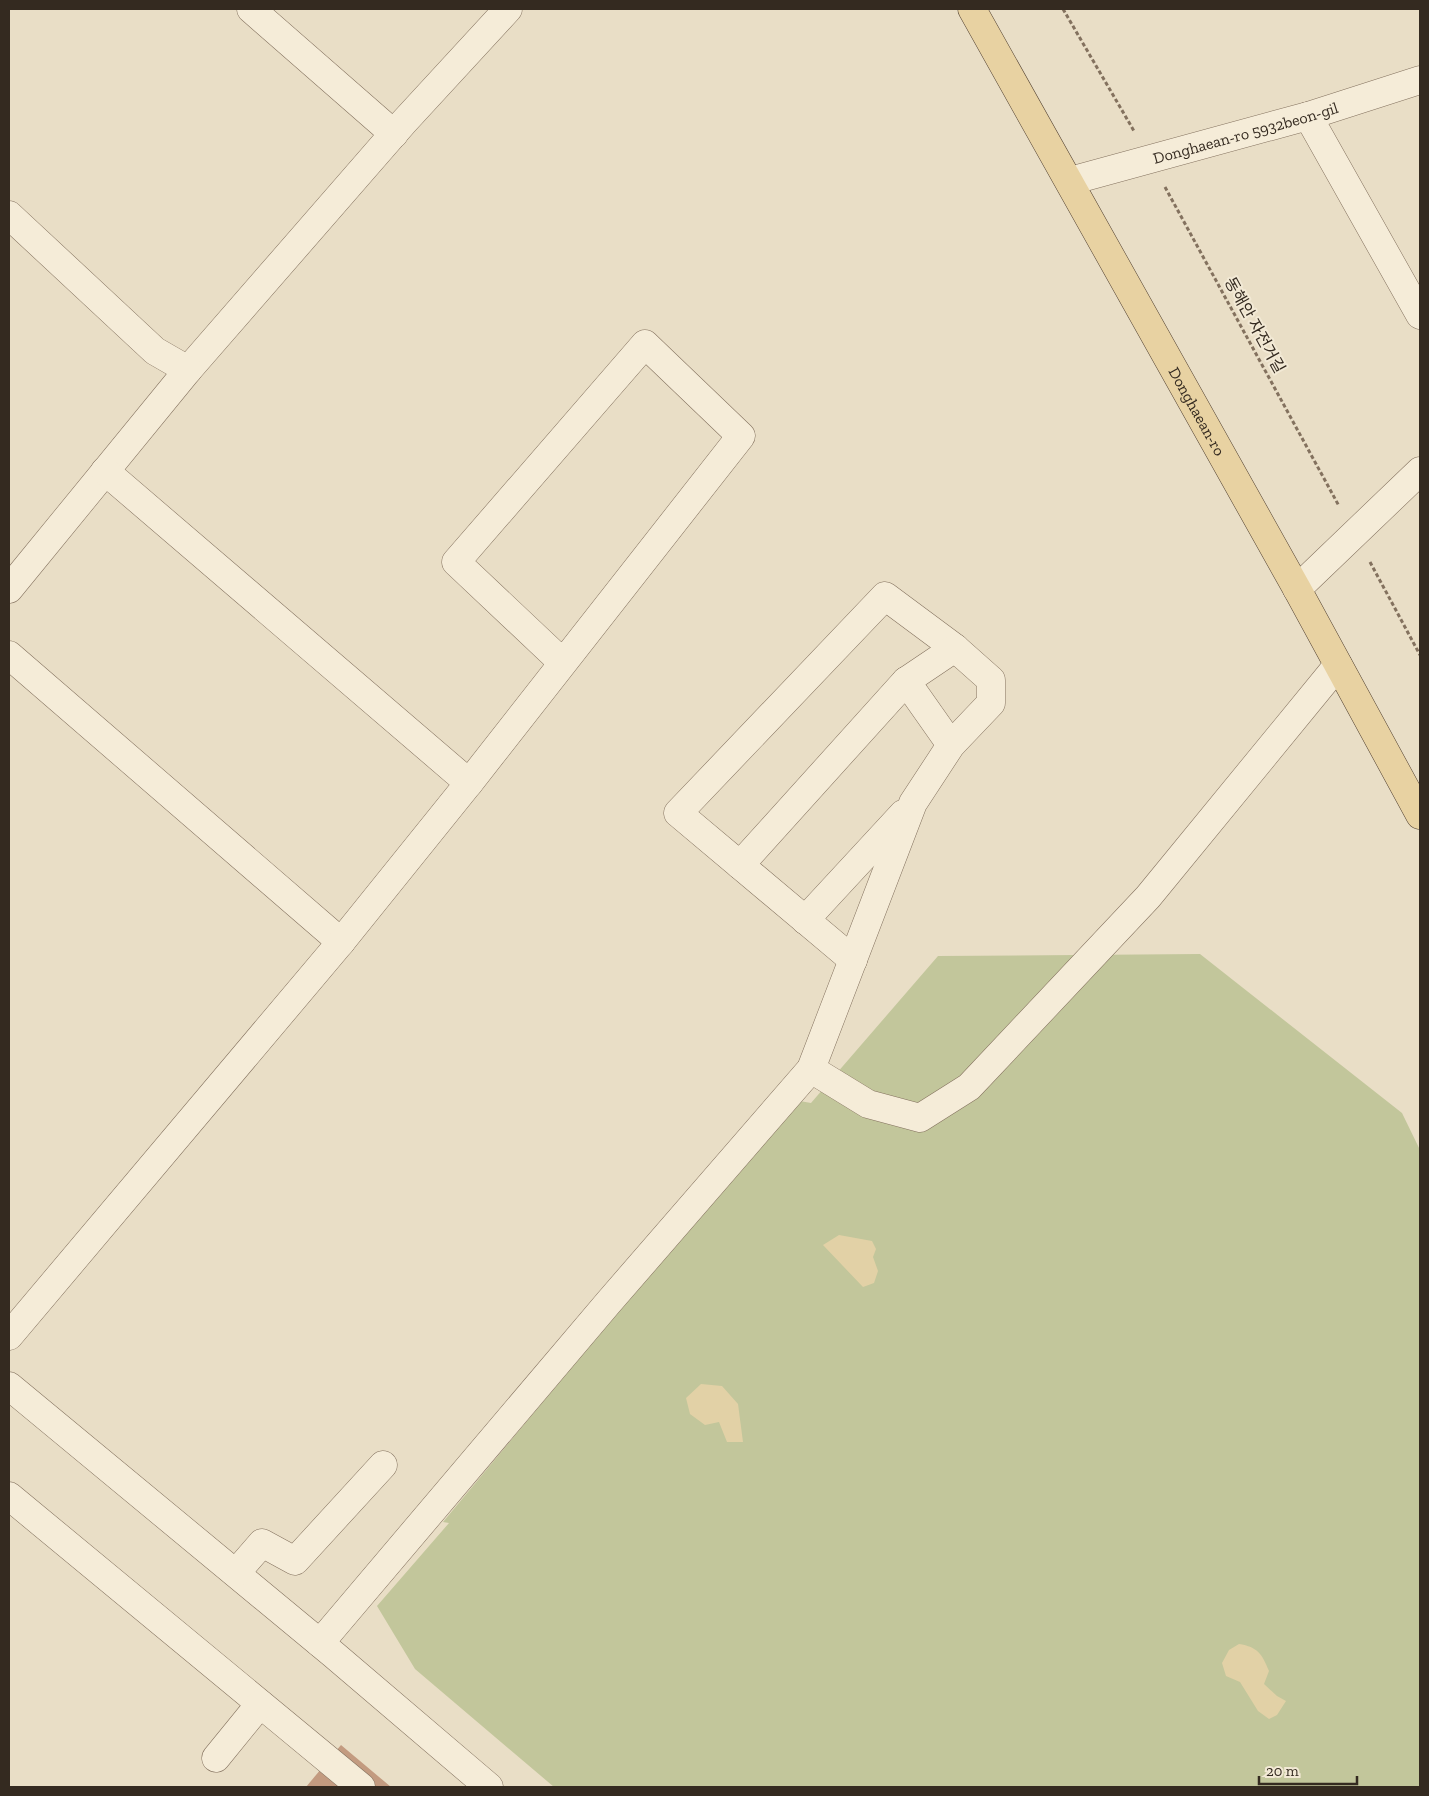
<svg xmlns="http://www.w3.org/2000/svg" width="1429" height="1796" viewBox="0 0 1429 1796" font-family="'Zilla Slab','Noto Sans KR',serif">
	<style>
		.green { fill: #c2c69b }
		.sand { fill: #e2d1a6 }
		.building { fill: #c39b80 }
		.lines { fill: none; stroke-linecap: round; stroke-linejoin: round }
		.minor-casing { stroke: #83715e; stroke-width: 29 }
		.major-casing { stroke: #514031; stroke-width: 29 }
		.path { stroke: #83715e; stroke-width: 3; stroke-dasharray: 4 2.5; stroke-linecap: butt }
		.minor { stroke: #f5ecd8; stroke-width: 28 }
		.major { stroke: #e8d2a2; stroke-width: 28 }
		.labels { text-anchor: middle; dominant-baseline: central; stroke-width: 4; stroke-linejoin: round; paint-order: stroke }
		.street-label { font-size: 16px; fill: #342a20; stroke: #f2e9d5 }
	</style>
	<rect width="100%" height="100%" fill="#e9dec6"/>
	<path class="green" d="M 1200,954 L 1402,1113 L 1420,1150 L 1420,1787 L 554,1787 L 415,1669 L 377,1606 L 449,1523 L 443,1522 L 794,1100 L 811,1103 L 938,956 Z"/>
	<path class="sand" d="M 839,1235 L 872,1241 L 876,1249 L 873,1257 L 878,1271 L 874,1283 L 863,1287 L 823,1245 Z
		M 701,1384 L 722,1386 L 738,1404 L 743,1442 L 727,1442 L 719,1422 L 705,1425 L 690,1414 L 686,1398 Z
		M 1239,1644 C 1258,1647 1262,1654 1269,1671 L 1264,1684 L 1277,1696 L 1286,1701 L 1277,1715 L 1269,1719 L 1258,1711 L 1240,1682 L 1226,1676 L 1222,1663 L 1229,1650 Z"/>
	<path class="building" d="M 341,1745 L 391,1787 L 306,1787 Z"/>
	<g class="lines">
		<g class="minor-casing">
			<g id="minor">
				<path d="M 251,9 L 394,134"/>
				<path d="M 1308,116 L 1420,315"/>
				<path id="s1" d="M 1070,181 L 1308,116 L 1420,80"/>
				<path d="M 9,215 L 155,351 L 188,370 L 403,123 L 508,9"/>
				<path d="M 9,589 L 188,370"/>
				<path d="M 1297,589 L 1420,471"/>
				<path d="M 9,655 L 341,942 L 469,783 L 105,471"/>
				<path d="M 469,783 L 741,436 L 645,344 L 456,562 L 563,663"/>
				<path d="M 740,865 L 906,681"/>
				<path d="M 805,920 L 903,814"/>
				<path d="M 853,960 L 678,813 L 885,596 L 955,648"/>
				<path d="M 811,1069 L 868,1104 L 920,1118 L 969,1087 L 1148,897 L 1338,665"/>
				<path d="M 9,1336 L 341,942"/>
				<path d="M 9,1386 L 333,1654 L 489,1787"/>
				<path d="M 9,1496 L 361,1787"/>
				<path d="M 236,1573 L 262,1543 L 295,1561 L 383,1465"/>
				<path d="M 320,1643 L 608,1303 L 811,1069 L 913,803 L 951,745 L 991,703 L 991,680 L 955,648 L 906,681 L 951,745"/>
				<path d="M 216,1758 L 260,1704"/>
			</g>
		</g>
		<g class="major-casing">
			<g id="major">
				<path id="s2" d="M 972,9 L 1297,589 L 1420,815"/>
			</g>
		</g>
		<path class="path" d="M 1063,9 L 1134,131
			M 1165,187 L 1339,506
			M 1370,562 L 1420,655"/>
		<use href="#minor" class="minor"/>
		<use href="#major" class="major"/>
	</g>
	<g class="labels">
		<g class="street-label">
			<text stroke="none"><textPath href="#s1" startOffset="182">Donghaean-ro 5932beon-gil</textPath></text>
			<text transform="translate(1255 325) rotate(61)">동해안 자전거길</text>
			<text stroke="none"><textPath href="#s2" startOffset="461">Donghaean-ro</textPath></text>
		</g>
	</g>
	<rect width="1429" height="1796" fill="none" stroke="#342a20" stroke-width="20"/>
	<path d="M1259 1776v8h98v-8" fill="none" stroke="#342a20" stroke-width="2.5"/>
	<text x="1266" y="1776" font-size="15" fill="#342a20" stroke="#f2e9d5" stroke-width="4" paint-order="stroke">20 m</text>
</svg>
